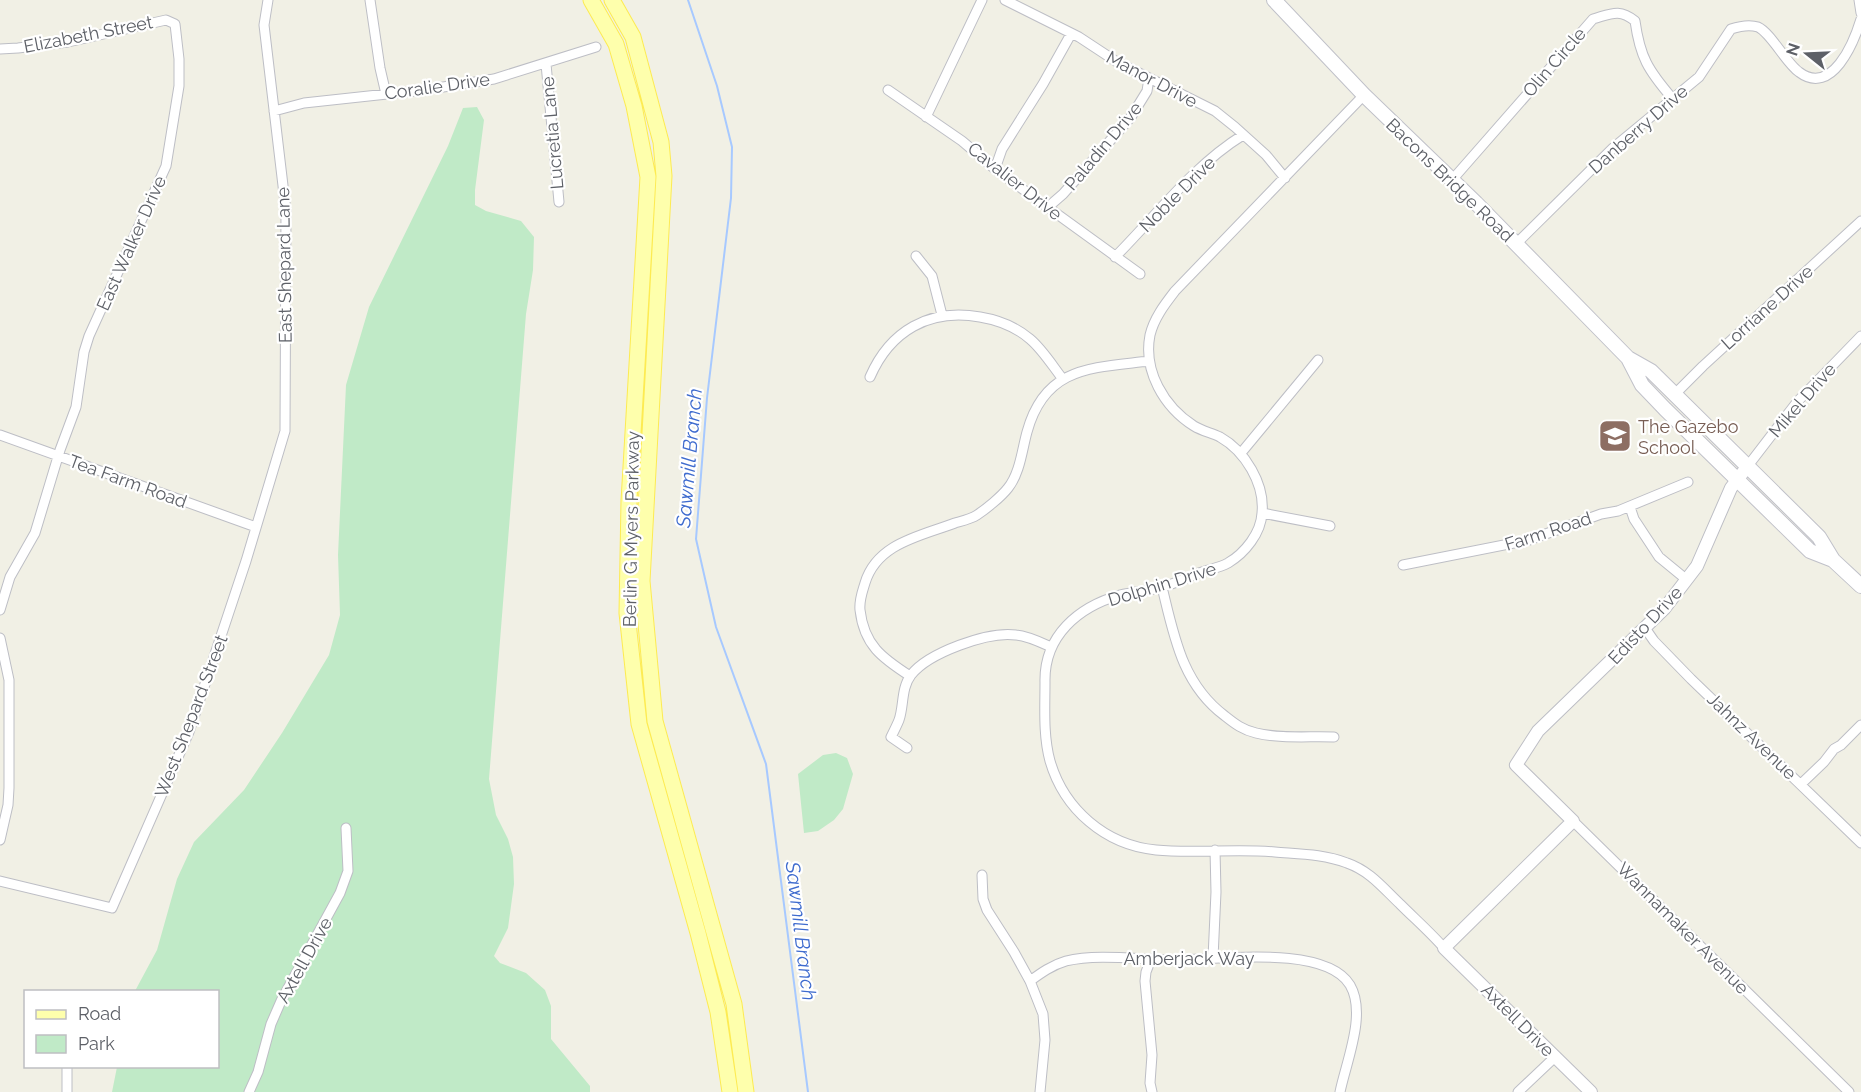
<svg xmlns="http://www.w3.org/2000/svg" width="1861" height="1092" viewBox="0 0 1861 1092" font-family="Raleway,sans-serif">
	<style>
		.green { fill: #c0eac7 }
		.lines { fill: none; stroke-linecap: round; stroke-linejoin: round }
		.stream { stroke: #a7c9ff; stroke-width: 2 }
		.minor-casing { stroke: #bdbec5; stroke-width: 11 }
		.tertiary-casing { stroke: #bdbec5; stroke-width: 14 }
		.secondary-casing { stroke: #c0c1c9; stroke-width: 16 }
		.primary-casing { stroke: #fdeb52; stroke-width: 17 }
		.minor { stroke: #fff; stroke-width: 9 }
		.tertiary { stroke: #fff; stroke-width: 12 }
		.secondary { stroke: #fff; stroke-width: 14 }
		.primary { stroke: #feffac; stroke-width: 15 }
		.labels { text-anchor: middle; dominant-baseline: central; stroke-width: 4.5; stroke-linejoin: round; paint-order: stroke }
		.street-label { font-size: 18px; fill: #5d6067; stroke: #fff }
		.education-label { font-size: 18px; fill: #785e54; stroke: #fff; text-anchor: start }
		.water-label { font-size: 20px; font-style: italic; fill: #3e6bce; stroke: #fff }
	</style>
	<rect width="100%" height="100%" fill="#f1f0e5"/>
	<path class="green" d="M 477,107 L 484,120 L 475,190 L 475,205 L 486,211 L 521,221 L 534,237 L 533,270 L 526,314 L 489,779 L 496,815 L 508,839 L 513,857 L 514,884 L 508,928 L 494,956 L 500,963 L 526,973 L 545,990 L 551,1006 L 551,1039 L 590,1086 L 590,1092 L 112,1092 L 117,1067 L 218,1066 L 218,992 L 135,991 L 157,950 L 177,879 L 194,842 L 244,790 L 282,733 L 329,655 L 340,615 L 338,555 L 346,385 L 369,307 L 448,146 L 463,108 Z
		M 836,753 L 847,758 L 853,774 L 843,809 L 834,820 L 818,831 L 804,833 L 798,774 L 823,755 Z"/>
	<g class="lines">
		<path class="stream" d="M 688,0 L 717,86 L 732,147 L 731,198 L 707,398 L 696,539 L 716,627 L 766,764 L 808,1092"/>
		<g class="minor-casing">
			<path id="minor" d="M 370,0 L 380,68 L 386,94
				M 1005,0 L 1079,37 L 1117,62 L 1215,111 L 1235,127 L 1266,155 L 1285,178
				M 1859,0 L 1861,13
				M 0,49 L 18,48 L 68,42 L 166,20 L 175,24 L 179,59 L 179,86 L 166,166 L 89,336 L 84,352 L 76,407 L 60,450 L 35,533 L 10,577 L 0,610
				M 546,64 L 559,202
				M 888,90 L 962,141 L 995,169 L 1140,274
				M 1364,95 L 1175,291 C 1165,304 1154,318 1150,335 C 1143,371 1164,407 1194,426 C 1202,431 1212,433 1220,437 C 1245,451 1265,484 1262,513 C 1261,533 1245,553 1228,563 C 1219,568 1206,570 1196,574 C 1184,579 1172,585 1159,588 C 1146,591 1133,592 1120,595 C 1078,607 1044,636 1045,682 C 1045,708 1043,735 1050,761 C 1064,809 1105,845 1156,850 C 1195,854 1235,848 1275,852 C 1299,854 1324,854 1347,863 C 1370,871 1383,888 1400,904 C 1415,919 1431,933 1444,948
				M 274,111 L 304,103 L 424,90 L 494,79 L 596,47
				M 926,117 L 982,0
				M 995,169 L 1002,149 L 1043,84 L 1071,34
				M 1452,180 L 1593,19 C 1611,14 1619,8 1635,21 C 1640,57 1648,70 1672,98
				M 1048,207 L 1063,194 L 1131,117 L 1147,91 L 1149,78
				M 1516,244 L 1613,148 L 1699,77 L 1731,29 C 1740,26 1749,24 1758,27 C 1771,33 1786,63 1799,72 C 1832,97 1854,42 1861,19
				M 916,256 L 932,276 L 942,315
				M 1115,257 C 1156,216 1193,166 1243,135
				M 870,377 C 890,331 929,308 980,317 C 998,320 1016,327 1030,339 C 1042,349 1052,365 1062,378
				M 1674,395 L 1703,366 L 1861,221
				M 0,435 L 256,527
				M 1241,453 L 1318,360
				M 1747,467 L 1797,402 L 1861,336
				M 1630,507 L 1634,519 L 1659,557 L 1687,580
				M 1262,513 L 1330,526
				M 1403,565 L 1529,540 L 1601,514 L 1618,511 L 1688,482
				M 1162,587 C 1174,636 1182,684 1225,716 C 1235,724 1243,730 1256,733 C 1281,739 1309,736 1334,737
				M 1645,628 L 1654,641 L 1691,679 L 1861,843
				M 0,638 L 9,680 L 9,788 L 8,805 L 0,840
				M 910,676 C 882,658 864,645 860,610 C 859,600 862,593 865,583 C 877,543 921,536 955,523 C 962,521 971,519 977,515 C 986,509 1001,497 1008,488 C 1020,473 1022,450 1027,432 C 1045,366 1092,368 1149,361
				M 907,748 L 891,737 C 894,731 897,725 899,720 C 904,706 901,688 911,675 C 928,653 988,631 1016,635 C 1028,636 1040,642 1051,647
				M 1801,784 L 1824,762 L 1834,749 L 1841,745 L 1861,725
				M 1573,821 L 1849,1092
				M 982,875 L 983,899 L 987,910 L 1014,952 L 1030,981 L 1043,1014 L 1045,1040 L 1040,1092
				M 0,881 L 112,908 L 189,732 L 246,561 L 285,431 L 286,211 L 264,25 L 268,0
				M 1213,958 L 1216,892 L 1215,850
				M 1151,959 L 1146,972 L 1145,981 L 1152,1055 L 1150,1083 L 1152,1092
				M 1030,981 C 1041,973 1052,965 1066,961 C 1098,953 1141,960 1175,960 C 1217,960 1325,944 1350,985 C 1367,1014 1346,1062 1340,1092
				M 67,1092 L 67,1066
				M 249,1092 L 258,1072 L 271,1024 L 281,1001 L 340,893 L 348,871 L 346,828
				M 1518,1092 L 1555,1057"/>
		</g>
		<g class="tertiary-casing">
			<path id="tertiary" d="M 1591,1092 L 1444,948 L 1573,821 L 1516,765 L 1538,731 L 1664,609 L 1697,566 L 1731,488 L 1747,467"/>
		</g>
		<g class="secondary-casing">
			<path id="secondary" d="M 1274,0 L 1364,95 L 1476,203 L 1628,358 L 1651,371 L 1819,537 L 1833,560 L 1861,586
				M 1628,358 L 1642,385 L 1665,409 L 1810,551 L 1833,560"/>
		</g>
		<g class="primary-casing">
			<path id="primary" d="M 591,0 L 616,44 L 634,106 L 648,177 L 629,501 L 627,613 L 639,724 L 698,933 L 718,1012 L 730,1092
				M 612,0 L 633,37 L 661,142 L 664,176 L 642,581 L 655,721 L 734,1004 L 746,1092"/>
		</g>
		<use href="#minor" class="minor"/>
		<use href="#tertiary" class="tertiary"/>
		<use href="#secondary" class="secondary"/>
		<use href="#primary" class="primary"/>
	</g>
	<defs>
		<g id="school-square" transform="scale(1.725)"><rect x="-9" y="-9" width="18" height="18" rx="4" fill="#8d6e63" stroke="#fff"/><path d="M0-5L7-2L0 1L-7-2ZM-4 1L0 2.5L4 1V4Q0 6-4 4Z" fill="#fff"/></g>
	</defs>
	<g fill-rule="evenodd">
		<use href="#school-square" x="1615" y="436"/>
	</g>
	<g class="labels">
		<g class="street-label">
			<text transform="translate(88 34) rotate(-11)">Elizabeth Street</text>
			<text transform="translate(1554 62) rotate(-49)">Olin Circle</text>
			<text transform="translate(1152 79) rotate(28)">Manor Drive</text>
			<text transform="translate(437 86) rotate(-8)">Coralie Drive</text>
			<text transform="translate(1638 129) rotate(-41)">Danberry Drive</text>
			<text transform="translate(552 133) rotate(-95)">Lucretia Lane</text>
			<text transform="translate(1103 146) rotate(-50)">Paladin Drive</text>
			<text transform="translate(1450 180) rotate(44)">Bacons Bridge Road</text>
			<text transform="translate(1015 181) rotate(38)">Cavalier Drive</text>
			<text transform="translate(1177 194) rotate(-45)">Noble Drive</text>
			<text transform="translate(131 243) rotate(-66)">East Walker Drive</text>
			<text transform="translate(284 265) rotate(-91)">East Shepard Lane</text>
			<text transform="translate(1767 307) rotate(-42)">Lorriane Drive</text>
			<text transform="translate(1802 400) rotate(-49)">Mikel Drive</text>
			<text transform="translate(128 481) rotate(20)">Tea Farm Road</text>
			<text transform="translate(631 529) rotate(-89)">Berlin G Myers Parkway</text>
			<text transform="translate(1548 531) rotate(-18)">Farm Road</text>
			<text transform="translate(1162 584) rotate(-17)">Dolphin Drive</text>
			<text transform="translate(1645 625) rotate(-47)">Edisto Drive</text>
			<text transform="translate(191 716) rotate(-69)">West Shepard Street</text>
			<text transform="translate(1752 736) rotate(44)">Jahnz Avenue</text>
			<text transform="translate(1683 928) rotate(45)">Wannamaker Avenue</text>
			<text x="1189" y="958">Amberjack Way</text>
			<text transform="translate(304 960) rotate(-61)">Axtell Drive</text>
			<text transform="translate(1518 1020) rotate(45)">Axtell Drive</text>
		</g>
		<g class="education-label">
			<text x="1638" y="426">The Gazebo<tspan x="1638" dy="21">School</tspan></text>
		</g>
		<g class="water-label">
			<text transform="translate(689 458) rotate(-85)">Sawmill Branch</text>
			<text transform="translate(801 931) rotate(83)">Sawmill Branch</text>
		</g>
	</g>
	<rect x="24" y="990" width="195" height="78" fill="#ffffff" stroke="#bebfc2" stroke-width="1.5"/>
	<rect x="36" y="1010" width="30" height="9" fill="#feffac" stroke="#bebfc2" stroke-width="1.5"/>
	<text x="78" y="1020" font-size="18" fill="#5d6067">Road</text>
	<rect x="36" y="1035" width="30" height="18" fill="#c0eac7" stroke="#bebfc2" stroke-width="1.5"/>
	<text x="78" y="1050" font-size="18" fill="#5d6067">Park</text>
	<g transform="translate(1807 54) rotate(288)" stroke="#ffffff" stroke-width="4.5" paint-order="stroke">
	<path d="M0-4.5L10 22L0 15L-10 22Z" fill="#5d6067"/>
	<text y="-9" font-size="16" font-weight="bold" text-anchor="middle" fill="#5d6067">N</text>
	</g>
</svg>
